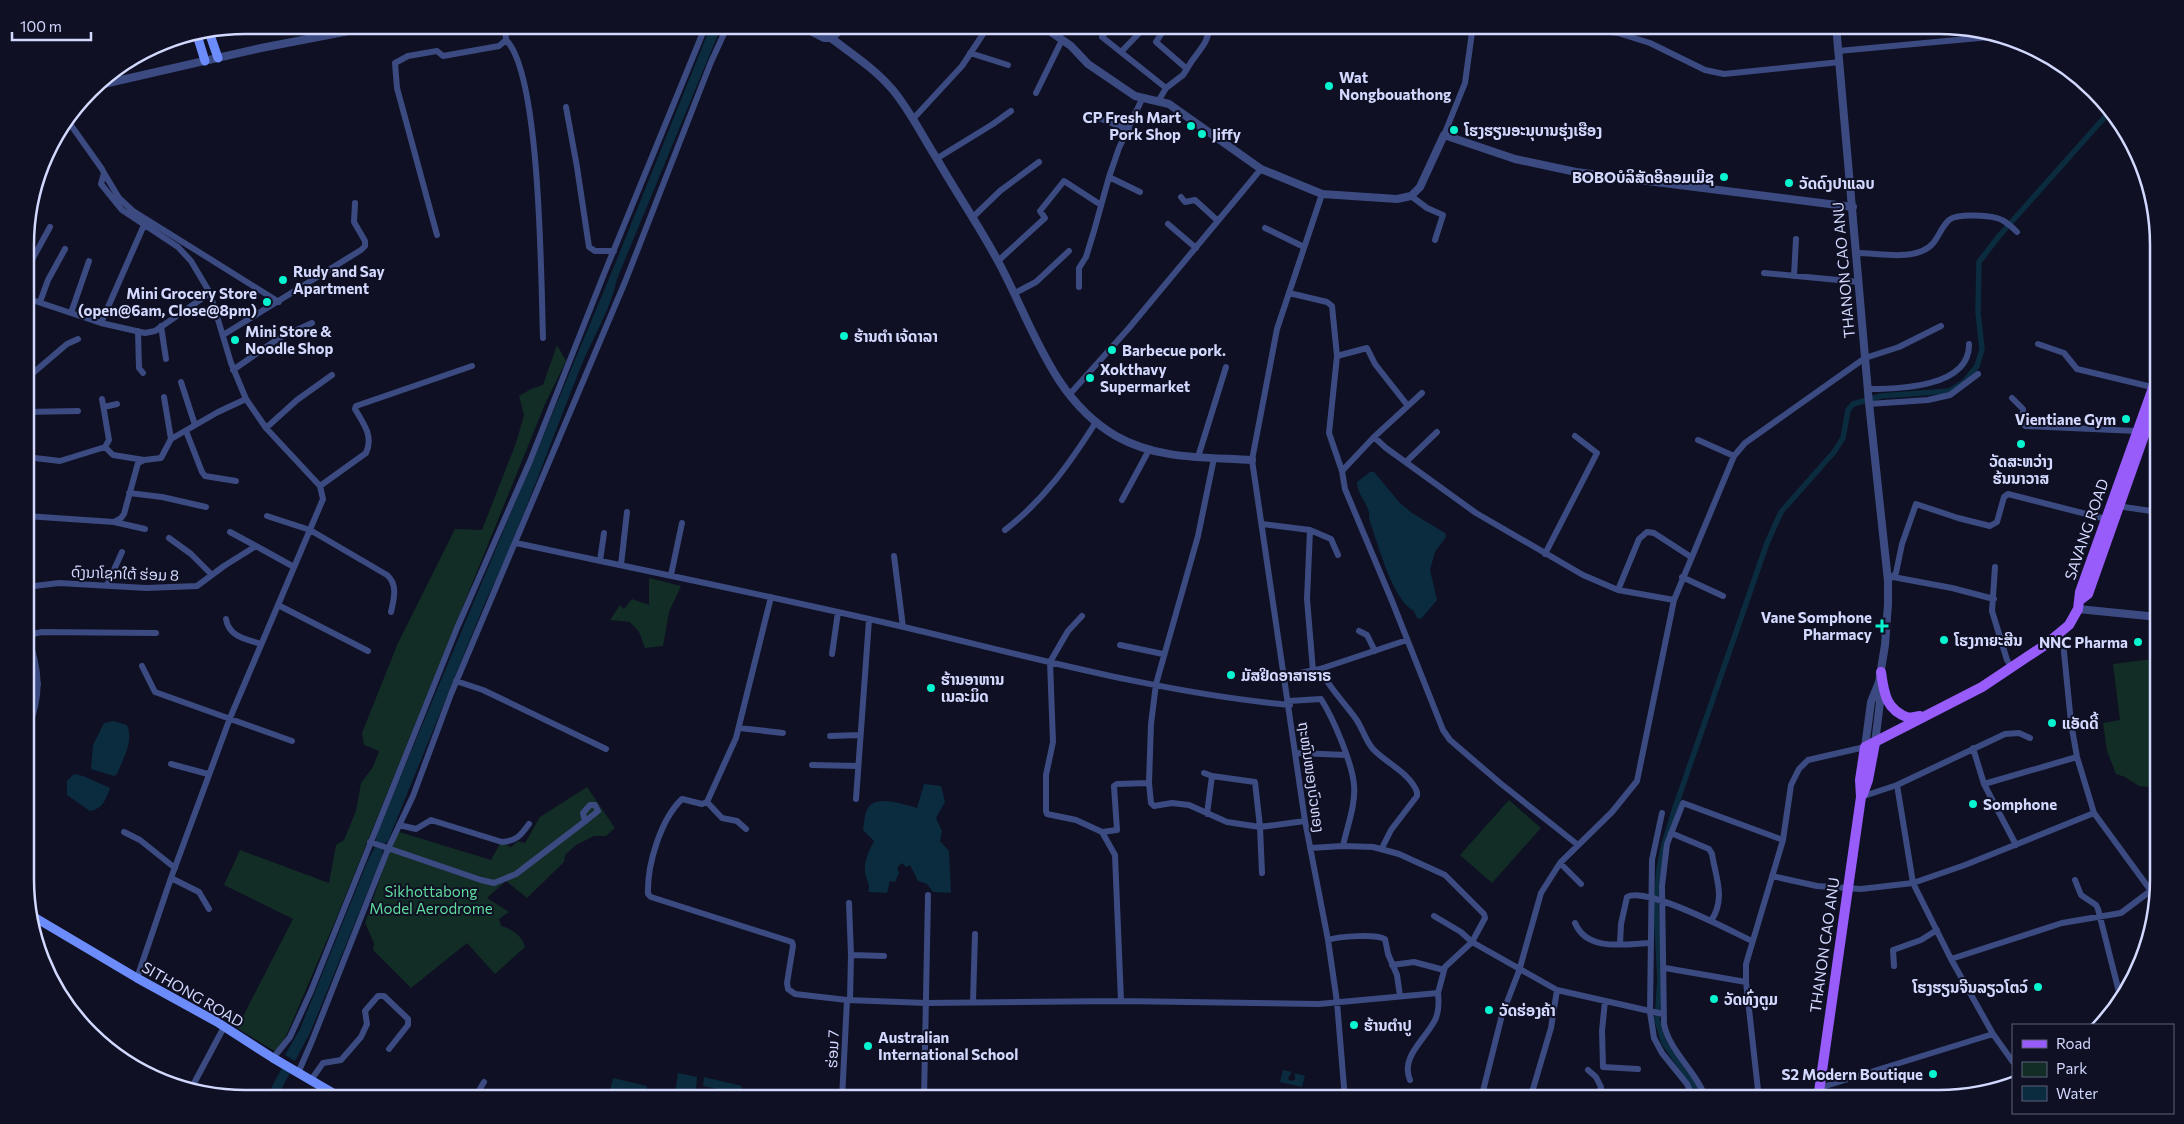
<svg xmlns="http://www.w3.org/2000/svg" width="2184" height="1124" viewBox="0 0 2184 1124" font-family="Commissioner,'Noto Sans Lao',sans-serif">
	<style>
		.green { fill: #122d25 }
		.water { fill: #0b2b3f }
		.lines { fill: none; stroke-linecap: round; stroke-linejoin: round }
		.canal { stroke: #0b2b3f; stroke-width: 5.5 }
		.minor { stroke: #3b4a80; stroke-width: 6 }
		.tertiary { stroke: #3b4a80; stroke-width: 8 }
		.secondary { stroke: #6c8cfb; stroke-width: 9 }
		.primary { stroke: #975cfa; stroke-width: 10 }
		.poi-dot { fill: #07f4d0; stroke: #0f1023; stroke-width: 2 }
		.labels { text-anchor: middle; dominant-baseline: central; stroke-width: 4; stroke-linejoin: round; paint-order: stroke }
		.poi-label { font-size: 15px; font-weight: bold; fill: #d2d8fe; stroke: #0f1023; text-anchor: start }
		.street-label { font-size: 15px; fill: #d2d8fe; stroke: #0f1023 }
		.park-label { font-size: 15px; fill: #60dc9d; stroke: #0f1023 }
		.rim { fill: none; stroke: #d2d8fe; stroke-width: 2.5 }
	</style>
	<rect width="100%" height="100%" fill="#0f1023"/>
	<path class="green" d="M 557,345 L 566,361 L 545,404 L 336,919 L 287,1034 L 276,1052 L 237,1028 L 293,919 L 224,885 L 240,850 L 329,883 L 336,845 L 344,840 L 356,811 L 361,783 L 373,767 L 379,751 L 364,745 L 362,733 L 398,643 L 455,529 L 482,530 L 516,443 L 524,415 L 519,396 L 531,389 L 543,385 Z
		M 649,578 L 681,586 L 669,612 L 663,646 L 645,648 L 639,632 L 630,622 L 610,620 L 620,605 L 624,609 L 632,599 L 649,605 Z
		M 2152,659 L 2158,660 L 2159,788 L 2139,786 L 2125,777 L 2116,774 L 2107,751 L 2103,723 L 2120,720 L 2113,664 Z
		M 587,787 L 615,828 L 606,836 L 594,836 L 576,845 L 565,855 L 564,862 L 527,898 L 506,881 L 487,898 L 509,912 L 499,919 L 501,926 C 512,929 522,935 525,947 L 495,974 L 467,943 L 411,988 L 373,950 L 374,943 L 365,923 L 396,831 L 491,860 L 501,842 L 511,847 L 518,841 L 525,843 L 540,817 Z
		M 1509,800 L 1541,828 L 1492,883 L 1460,855 Z"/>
	<path class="water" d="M 711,25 L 722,25 L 617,279 C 610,312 590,342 578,374 C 547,451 520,530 484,605 L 388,841 L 384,844 L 381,859 L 310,1033 L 295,1061 L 285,1055 L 300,1029 L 368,860 L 375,847 L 377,833 L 613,269 Z
		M 1370,472 L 1374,472 L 1400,503 L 1412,513 L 1445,533 L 1446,537 L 1435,552 L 1430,570 L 1437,600 L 1421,619 L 1417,618 L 1414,611 C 1392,600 1378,543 1369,519 C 1371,504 1357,497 1357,482 Z
		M 113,721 L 127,725 C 134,741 123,759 117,774 L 114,776 L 91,769 L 93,745 L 104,723 Z
		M 74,774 L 83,776 L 110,788 C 106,799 103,809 90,811 L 67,795 L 67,781 Z
		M 924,784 L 941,786 L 945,802 L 936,818 L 942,831 L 940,841 L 949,851 L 951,893 L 933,892 L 927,884 L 918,881 L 910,865 L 906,867 L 902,863 L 897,868 L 899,873 L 895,882 L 890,881 L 887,893 L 868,892 C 871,885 866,880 865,872 C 864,860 869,851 874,841 L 863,830 C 864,824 864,816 867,810 C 874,793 905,805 917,808 Z
		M 282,1068 L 290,1073 L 276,1099 L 265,1099 Z
		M 1283,1070 L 1292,1072 L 1288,1078 L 1290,1081 L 1295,1080 L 1295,1073 L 1305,1076 L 1302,1087 L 1280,1082 Z
		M 678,1073 L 697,1077 L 695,1099 L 674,1099 Z
		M 704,1077 L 742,1086 L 741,1094 L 703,1086 Z
		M 613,1078 L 647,1086 L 644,1099 L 608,1099 Z"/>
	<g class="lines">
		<path class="canal" d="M 1700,1099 L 1699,1093 L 1664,1043 L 1657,1020 L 1660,980 L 1656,907 L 1659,869 L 1664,844 L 1675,808 L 1767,543 L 1781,512 L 1834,452 L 1843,438 L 1848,410 L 1853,404 L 1881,396 L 1949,391 L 1964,382 L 1977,366 L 1982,349 L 1978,312 L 1979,262 L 1999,236 L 2111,110"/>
		<path class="minor" d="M 318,25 L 323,37
			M 1110,25 L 1102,37 L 1166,88
			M 1494,25 L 1508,28 L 1588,29 L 1618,33 L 1650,43 L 1705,70 L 1724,74 L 1840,62
			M 506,40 C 541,74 541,283 543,338
			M 1838,51 L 1990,37
			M 1121,52 L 1147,25
			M 970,53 L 1008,65
			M 1187,69 C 1195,53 1210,44 1209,25
			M 1036,93 L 1062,40
			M 1159,100 L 1166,88 L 1183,75 L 1187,69 L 1156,42 L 1167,25
			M 566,107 L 577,167 L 589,247 L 595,251 L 614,251
			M 1089,114 L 1129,130
			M 913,119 L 962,66 L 989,25
			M 68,121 L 102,169 L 104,173 L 101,184 L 122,210 L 178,247 L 191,261 L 210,293 L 231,363 L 246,399 L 266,428 L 320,486 L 323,499 L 230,718 L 171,878 L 137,978
			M 1444,135 L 1465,83 L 1473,25
			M 936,159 L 993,124 L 1011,111
			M 104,173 L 119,198 L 133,211 L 279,302
			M 1109,177 L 1140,192
			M 1322,194 L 1277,329 L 1252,460 L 1305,821 L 1328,940 L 1337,1002 L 1345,1099
			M 1411,196 L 1427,208 L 1443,215 L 1435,240
			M 1181,197 L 1185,202 L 1195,200 L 1218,221
			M 972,218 L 1000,191 L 1039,162
			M 1168,224 L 1196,248
			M 1265,228 L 1304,247
			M 437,235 L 397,88 L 395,63 L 408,56 L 437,51 L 443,56 L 499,46 L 506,40 L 505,25
			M 1857,253 C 1877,253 1903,259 1922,251 C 1938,245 1938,230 1949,220 C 1957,213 1993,215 2002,220 C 2008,223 2013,228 2017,232
			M 998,261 L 1045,218 L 1040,211 L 1064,181 L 1101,205
			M 1764,273 L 1859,282
			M 1794,276 L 1796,239
			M 26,280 L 33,258 L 50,227
			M 1079,287 L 1079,268 L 1086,257 L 1094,231 L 1109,177 L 1119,148 L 1142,99
			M 1015,293 L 1036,282 L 1069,251
			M 1289,293 L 1327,302 L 1332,306 L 1337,356 L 1329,433 L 1342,471 L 1345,489 L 1392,601 L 1443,730 L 1450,740 L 1500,783 L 1578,845
			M 26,298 L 101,323 L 145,333 L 155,331 L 210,293
			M 40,302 L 48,280 L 65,249
			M 71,313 L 89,261
			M 101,323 L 144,225
			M 161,326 L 166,359
			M 138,331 L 139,368 L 143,373
			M 223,335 L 361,250 L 365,246 L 365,241 L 354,222 L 355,203
			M 2038,344 L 2064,353 L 2077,369 L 2156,388
			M 1337,356 L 1367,348 L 1375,364 L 1408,406
			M 233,370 L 279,338 L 312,323
			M 26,379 L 67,344 L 78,339
			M 181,382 L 195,425
			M 1869,389 C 1900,389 1970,387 1969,344
			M 1422,393 L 1374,437 L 1386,448 L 1476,513 L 1583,575 L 1618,590 L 1674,600
			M 1069,395 L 1129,328 L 1261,169
			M 164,397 L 171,439
			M 2012,398 L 2023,409 L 2022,422 L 2025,426 L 2158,432
			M 1869,404 L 1928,400 L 1950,395 L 1978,374
			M 104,407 L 117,404
			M 26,412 L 78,411
			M 266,428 L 297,400 L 332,375
			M 186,431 L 202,472 L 205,476 L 236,481
			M 1698,440 L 1734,456
			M 105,447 L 113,455 L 144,460
			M 26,457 L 60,461 L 105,447 L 109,440 L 102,399
			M 1198,457 L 1226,367
			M 1214,458 L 1198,536 L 1156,684 L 1151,724 L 1149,783 L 1151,803 L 1154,806 L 1172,803 L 1189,805 L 1227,822 L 1260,827 L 1305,821
			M 1407,461 L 1437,432
			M 1342,471 L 1374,437
			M 320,486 L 366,453 C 374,436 363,423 355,409 L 356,406 L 472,366
			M 129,493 L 162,497 L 206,507
			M 1122,500 L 1149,450
			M 2117,506 L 2158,512
			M 26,516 L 114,522 L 121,518 L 124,514 L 138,463 L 144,460 L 161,458 L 171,439 L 218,412 L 246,399
			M 267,516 L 310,530 L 387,575 C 398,584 394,599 391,612
			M 114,522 L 145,529
			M 1262,524 L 1310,530 L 1331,539 L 1338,555
			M 1005,530 C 1044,500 1070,463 1096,422
			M 1310,530 L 1307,599 L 1313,671
			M 230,532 L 256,546
			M 169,538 L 191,554 L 212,575
			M 516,543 C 646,571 776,597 904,627 C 1031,657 1160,693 1290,705
			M 1545,554 L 1597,453 L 1575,436
			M 894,556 L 903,627
			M 600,561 L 604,533
			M 621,565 L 627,512
			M 1995,567 L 1992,611 L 2007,660 L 2012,668
			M 671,575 L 682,523
			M 1682,577 L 1723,596
			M 1893,577 L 1952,588 L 1994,599
			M 1888,581 L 1896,573 L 1902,544 L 1916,504 L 1958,518 L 1990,526 L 1997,522 L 2004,497 L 2008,494 L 2106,519
			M 107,585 L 122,552
			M 26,587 L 59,583 L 146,588 L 197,586 L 224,566 L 256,546 L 294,567
			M 1618,590 L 1639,539 L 1647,532 L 1654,533 L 1691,557
			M 278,605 L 368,651
			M 1082,616 L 1068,631 L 1050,662 L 1053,742 L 1046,775 L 1046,811 L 1047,814 L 1076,820 L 1102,832 L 1115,855 L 1121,1001
			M 226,619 C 229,637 246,639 261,644
			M 1359,631 L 1367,635 L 1375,651
			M 2060,633 L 2063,642 L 2071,723 L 2077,757 L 2094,813 L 2151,891
			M 27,635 L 42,632 L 156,633
			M 1120,645 L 1163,654
			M 832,654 L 838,612
			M 142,666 L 155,692 L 292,741
			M 1320,669 C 1329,688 1344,702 1356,719 C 1363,729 1365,740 1373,749 C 1386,763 1410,773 1417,792 L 1417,796 L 1391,830 L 1382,848
			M 1285,676 L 1320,669 L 1407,640
			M 456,681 L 483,690 L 606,749
			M 26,684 L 38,684
			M 1289,701 L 1321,699 C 1333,718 1352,762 1354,785 C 1356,804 1347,827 1343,846
			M 739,728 L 783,733
			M 830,736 L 860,735
			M 1973,748 L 1984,784 L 2016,845
			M 1297,753 L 1346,755
			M 171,764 L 208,774
			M 812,765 L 858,766
			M 1204,773 L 1212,776 L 1255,782 L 1260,827 L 1262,873
			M 1984,784 L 2077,757
			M 1897,785 L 1913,883 L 1951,959 L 1993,1034 L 2013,1062
			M 1861,797 L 1897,785 L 2005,734 L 2019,733 L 2030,738
			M 856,799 L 869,620
			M 707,802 L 702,804 L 682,799 C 661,819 647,864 648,894 L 651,897 L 792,942 L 793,946 L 787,983 L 788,989 L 795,994 L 847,1000 L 926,1003 L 1121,1001 L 1319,1004 L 1438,993 L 1445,967 L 1472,942 L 1485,918 L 1484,914 L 1445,875 L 1399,854 L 1373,847 L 1343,846 L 1310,848
			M 707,802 L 736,738 L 771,597
			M 707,802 L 722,818 L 737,821 L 746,829
			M 1662,813 L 1652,860 L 1650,1012 L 1654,1038 L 1662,1053 L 1687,1084 L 1694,1099
			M 1207,814 L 1212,776
			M 399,825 L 416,829 L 431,820 L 502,842 C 517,841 521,835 529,824
			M 124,832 L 140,840 L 175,868
			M 1102,832 L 1117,830 L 1114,786 L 1117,784 L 1149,783
			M 1671,833 L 1709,849 L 1712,854 C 1716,879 1726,898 1711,921
			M 370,842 L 481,880 L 494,883 L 516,874 L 588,819 L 598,811 L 595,805 L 590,805 L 583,813 L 585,821
			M 1560,863 L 1581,884
			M 1772,876 L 1817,886 L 1861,889 L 1913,883 L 1965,865 L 2094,813
			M 171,878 L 199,892 L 209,909
			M 2075,880 L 2081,895 L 2096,905 L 2098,909 L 2121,1000
			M 849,903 L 851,955 L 850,1000
			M 1434,916 L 1461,932 L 1472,942 L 1557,990 L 1663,1014
			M 1575,923 C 1587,952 1625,944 1650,943
			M 1328,940 C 1340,936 1376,934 1385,939 L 1388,954 L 1397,975 L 1400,996
			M 1620,944 L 1621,924 L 1627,897 C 1646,886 1731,931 1752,941
			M 851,955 L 884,956
			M 1951,959 L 2062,923 L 2121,913 L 2157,886
			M 1392,965 L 1414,962 L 1444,970
			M 1894,966 L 1893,950 L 1921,940 L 1937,930
			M 1665,968 L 1746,982
			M 1605,1001 L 1602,1031 L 1603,1067 L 1638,1069
			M 973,1002 L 975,934
			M 273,1058 L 290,1037 L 311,991 L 457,628 L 530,461 L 604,274 L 706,25
			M 1588,1070 L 1596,1077 L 1601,1087 L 1597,1099
			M 298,1073 L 312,1041 L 388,849 L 413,796 L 451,694 L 625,282 L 711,62 L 728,25
			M 311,1080 L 323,1063 L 341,1060 L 361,1037 L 367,1024 L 365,1011 L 378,996 L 384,996 L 408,1019 L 408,1025 L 389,1049
			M 1410,1080 C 1400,1057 1425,1040 1435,1020 C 1439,1012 1439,1002 1438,993
			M 192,1087 L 224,1027
			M 1819,1088 L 1993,1034
			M 474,1099 L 484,1082
			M 842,1099 L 847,1000
			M 924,1099 L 928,895
			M 1185,1099 L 1187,1095
			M 1481,1099 L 1502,1015 L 1519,971 L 1541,893 L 1560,863 L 1612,812 L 1637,781 L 1674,600 L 1734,456 L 1745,443 L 1865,358 L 1899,347 L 1941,326
			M 1512,1099 L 1513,1094 L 1530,1093 L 1533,1089 L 1551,1028 L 1557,990
			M 1706,1099 C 1697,1072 1669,1051 1664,1024 L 1662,886 L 1667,844 L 1683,803 L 1783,840
			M 1759,1099 L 1746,982 L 1746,964 L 1783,840 L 1791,785 L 1799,769 L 1808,760 L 1865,747"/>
		<path class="tertiary" d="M 799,25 L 824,38 L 831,38 C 852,54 875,69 892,89 C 910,110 922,136 937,159 C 957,194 980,227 999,263 C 1032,324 1052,399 1116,436 C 1158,460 1206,457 1252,460
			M 1041,25 L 1071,46 L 1088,64 L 1135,96 L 1169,104 L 1261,169 L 1322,194 L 1397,199 L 1411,196 L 1420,187 L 1444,135 L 1515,159 L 1576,172 L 1853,207
			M 1836,25 L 1869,403 L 1888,581 L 1888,604 L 1885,645 L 1879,682 L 1871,702 L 1865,747
			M 831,38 L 837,33 L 839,25
			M 95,86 L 261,48 L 380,25
			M 2078,609 L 2158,617
			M 26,634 C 39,670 41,694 27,729
			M 1875,743 L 1880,702 L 1879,687"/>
		<path class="secondary" d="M 209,32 L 218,58
			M 197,35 L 205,61
			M 29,914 L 137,978 L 217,1022 L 273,1058 L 343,1099"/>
		<path class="primary" d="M 2080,600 L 2088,594 L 2158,396
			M 1881,672 C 1884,694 1886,710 1909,718 L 1920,716
			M 1863,794 L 1868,780 L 1875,743
			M 1818,1099 L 1861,797 L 1860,780 L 1865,747 L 1982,687 L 2045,645 L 2069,625 L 2078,609 L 2080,592 L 2158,374"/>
	</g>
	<g class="poi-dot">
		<circle cx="1329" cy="86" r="5"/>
		<circle cx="1191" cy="126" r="5"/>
		<circle cx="1454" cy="130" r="5"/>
		<circle cx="1202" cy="134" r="5"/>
		<circle cx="1724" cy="177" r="5"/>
		<circle cx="1789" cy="183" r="5"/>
		<circle cx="283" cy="280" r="5"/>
		<circle cx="267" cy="302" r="5"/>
		<circle cx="844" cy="336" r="5"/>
		<circle cx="235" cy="340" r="5"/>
		<circle cx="1112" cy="350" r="5"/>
		<circle cx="1090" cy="378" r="5"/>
		<circle cx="2126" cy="419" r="5"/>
		<circle cx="2021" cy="444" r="5"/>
		<path d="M1879.5 618.5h5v5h5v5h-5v5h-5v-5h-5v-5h5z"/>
		<circle cx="1944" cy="640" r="5"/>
		<circle cx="2138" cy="642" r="5"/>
		<circle cx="1231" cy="675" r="5"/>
		<circle cx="931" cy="688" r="5"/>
		<circle cx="2052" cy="723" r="5"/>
		<circle cx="1973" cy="804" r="5"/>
		<circle cx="2038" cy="987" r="5"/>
		<circle cx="1714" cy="999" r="5"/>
		<circle cx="1489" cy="1010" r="5"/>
		<circle cx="1354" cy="1025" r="5"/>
		<circle cx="868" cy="1046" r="5"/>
		<circle cx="1933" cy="1074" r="5"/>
	</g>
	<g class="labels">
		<g class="poi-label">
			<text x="1339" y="77">Wat<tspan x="1339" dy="17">Nongbouathong</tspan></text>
			<text x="1181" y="117" text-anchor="end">CP Fresh Mart<tspan x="1181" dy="17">Pork Shop</tspan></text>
			<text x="1464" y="130">ໂຮງຮຽນອະນຸບານຮຸ່ງເຮືອງ</text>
			<text x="1212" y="134">Jiffy</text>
			<text x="1714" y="177" text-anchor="end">BOBOບໍລິສັດອີຄອມເມີຊ</text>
			<text x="1799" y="183">ວັດດົງປາແລບ</text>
			<text x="293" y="271">Rudy and Say<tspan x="293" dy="17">Apartment</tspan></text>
			<text x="257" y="293" text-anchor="end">Mini Grocery Store<tspan x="257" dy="17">(open@6am, Close@8pm)</tspan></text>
			<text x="245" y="331">Mini Store &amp;<tspan x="245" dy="17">Noodle Shop</tspan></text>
			<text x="854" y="336">ຮ້ານຕຳ ເຈ້ດາລາ</text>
			<text x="1122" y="350">Barbecue pork.</text>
			<text x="1100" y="369">Xokthavy<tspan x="1100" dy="17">Supermarket</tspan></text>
			<text x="2116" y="419" text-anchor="end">Vientiane Gym</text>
			<text x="2021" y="461" text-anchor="middle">ວັດສະຫວ່າງ<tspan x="2021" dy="17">ຮ້ນນາວາສ</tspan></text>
			<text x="1872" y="617" text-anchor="end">Vane Somphone<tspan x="1872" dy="17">Pharmacy</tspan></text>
			<text x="1954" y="640">ໂຮງກາຍະສີນ</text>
			<text x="2128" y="642" text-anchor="end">NNC Pharma</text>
			<text x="1241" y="675">ມັສຢິດອາສາຮາຣ</text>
			<text x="941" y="679">ຮ້ານອາຫານ<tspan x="941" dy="17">ເນລະມິດ</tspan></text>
			<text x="2062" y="723">ແອັດດີ້</text>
			<text x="1983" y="804">Somphone</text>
			<text x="2028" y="987" text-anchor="end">ໂຮງຮຽນຈີນລຽວໂຕວ໌</text>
			<text x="1724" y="999">ວັດທົ່ງຕູມ</text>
			<text x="1499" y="1010">ວັດຮ່ອງຄ້າ</text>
			<text x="1364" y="1025">ຮ້ານຕຳປູ</text>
			<text x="878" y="1037">Australian<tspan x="878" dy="17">International School</tspan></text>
			<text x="1923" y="1074" text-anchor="end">S2 Modern Boutique</text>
		</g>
		<g class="street-label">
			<text transform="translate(1843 270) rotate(-95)">THANON CAO ANU</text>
			<text transform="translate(2086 529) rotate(-71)">SAVANG ROAD</text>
			<text transform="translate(125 573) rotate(2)">ດົງນາໂຊກໃຕ້ ຮ່ອມ 8</text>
			<text transform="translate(1312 777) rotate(82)">ຖະໜົນໜອງບົວທອງ</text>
			<text transform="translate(1824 945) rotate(-82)">THANON CAO ANU</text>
			<text transform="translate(193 994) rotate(30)">SITHONG ROAD</text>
			<text transform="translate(832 1049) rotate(-87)">ຮ່ອມ 7</text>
		</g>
		<g class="park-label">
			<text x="431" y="891">Sikhottabong<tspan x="431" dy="17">Model Aerodrome</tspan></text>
		</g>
	</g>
	<path d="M0 0H2184V1124H0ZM245 34H1939A211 211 0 0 1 2150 245V879A211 211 0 0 1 1939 1090H245A211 211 0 0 1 34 879V245A211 211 0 0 1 245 34Z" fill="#0f1023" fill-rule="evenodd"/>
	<path class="rim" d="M245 34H1939A211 211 0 0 1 2150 245V879A211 211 0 0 1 1939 1090H245A211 211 0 0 1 34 879V245A211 211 0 0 1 245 34Z"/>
	<rect x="2012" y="1024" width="162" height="90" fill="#0f1023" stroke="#5d607b"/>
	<rect x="2022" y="1040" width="25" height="8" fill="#975cfa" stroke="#5d607b"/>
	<text x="2056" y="1049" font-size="15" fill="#d2d8fe">Road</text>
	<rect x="2022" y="1062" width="25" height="15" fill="#122d25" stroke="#5d607b"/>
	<text x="2056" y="1074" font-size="15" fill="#d2d8fe">Park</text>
	<rect x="2022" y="1086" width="25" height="15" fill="#0b2b3f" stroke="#5d607b"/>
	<text x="2056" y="1099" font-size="15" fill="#d2d8fe">Water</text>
	<path d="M12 32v8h79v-8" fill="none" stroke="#d2d8fe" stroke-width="2.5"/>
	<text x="20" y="32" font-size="15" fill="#d2d8fe" stroke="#0f1023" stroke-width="4" paint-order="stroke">100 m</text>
</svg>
